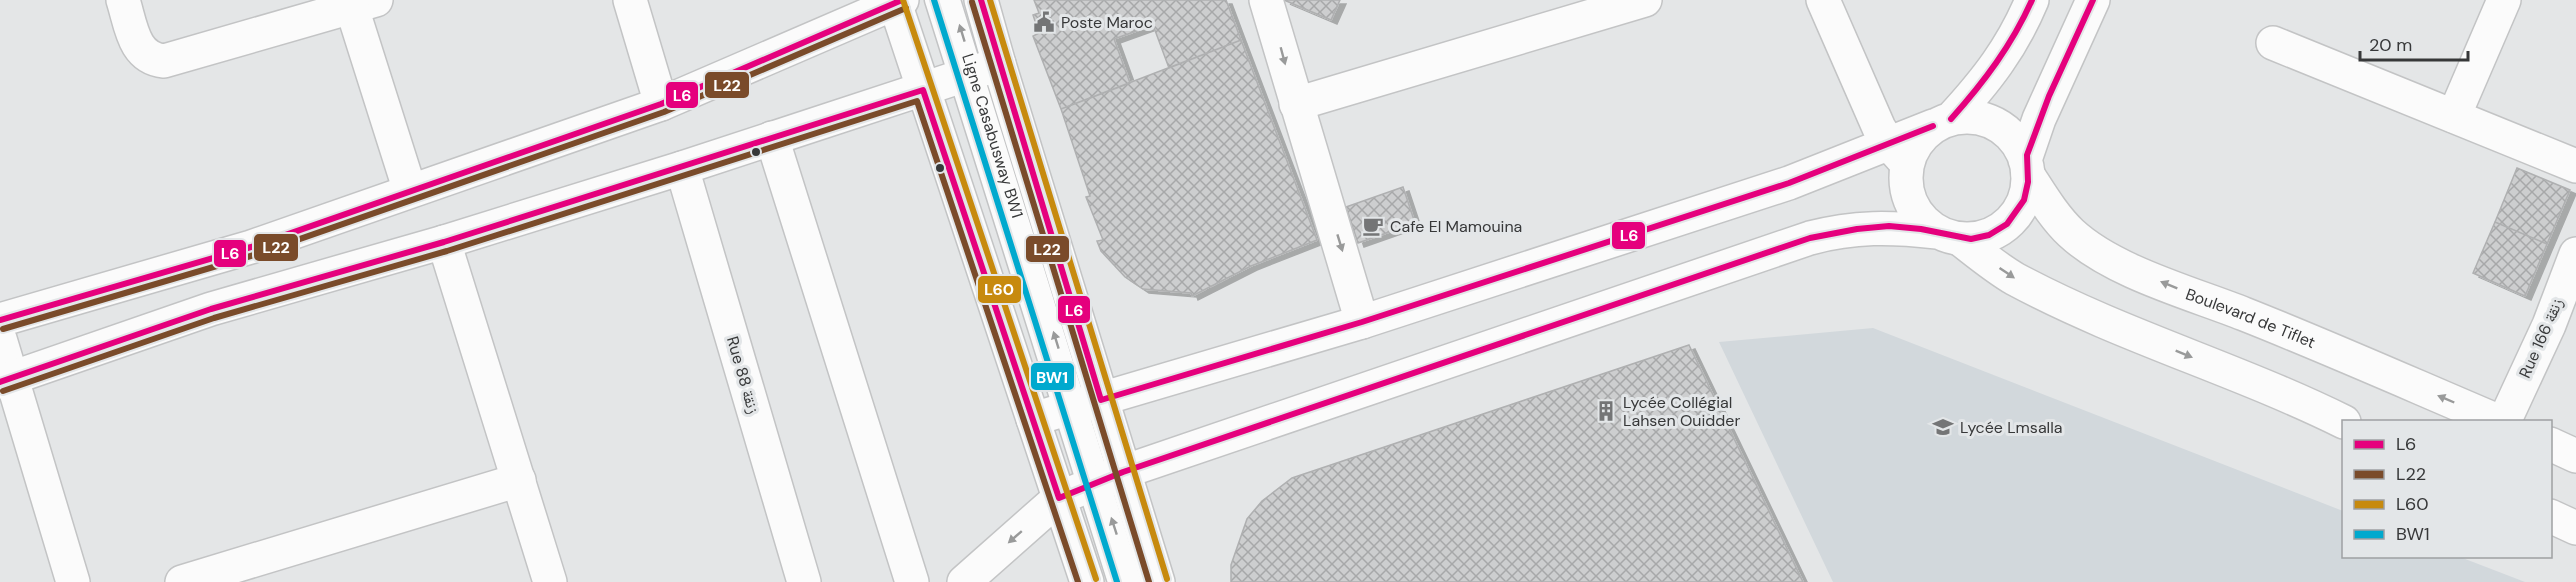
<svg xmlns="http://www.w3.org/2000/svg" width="2576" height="582" viewBox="0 0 2576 582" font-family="'DM Sans','Noto Naskh Arabic',sans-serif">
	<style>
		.built { fill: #d2d8dc }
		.building { fill: url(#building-cross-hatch); stroke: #afb0b1; stroke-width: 1.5; filter: url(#shadow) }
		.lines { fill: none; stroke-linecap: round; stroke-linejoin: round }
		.service-casing { stroke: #c3c4c5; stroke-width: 21 }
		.minor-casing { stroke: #c3c4c5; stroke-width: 36 }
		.tertiary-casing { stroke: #c3c4c5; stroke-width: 36 }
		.primary-casing { stroke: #c3c4c5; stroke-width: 36 }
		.service { stroke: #fbfbfb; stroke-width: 18 }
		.minor { stroke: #fbfbfb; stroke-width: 33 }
		.tertiary { stroke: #fbfbfb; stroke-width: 33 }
		.primary { stroke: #fbfbfb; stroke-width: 33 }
		.bus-1-casing { stroke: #e3e6e8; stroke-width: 10 }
		.bus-2-casing { stroke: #e3e6e8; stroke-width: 10 }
		.bus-3-casing { stroke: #e3e6e8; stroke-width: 10 }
		.bus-4-casing { stroke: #e3e6e8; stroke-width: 10 }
		.bus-1 { stroke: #e5007d; stroke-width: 6 }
		.bus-2 { stroke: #7a4b2a; stroke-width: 6 }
		.bus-3 { stroke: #c78a0e; stroke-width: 6 }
		.bus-4 { stroke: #00a9ce; stroke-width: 6 }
		.oneway { fill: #999a9a }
		.bus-dot { fill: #373839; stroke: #e3e6e8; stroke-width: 2 }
		.labels { text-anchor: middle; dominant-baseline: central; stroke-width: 6; stroke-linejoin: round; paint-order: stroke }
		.poi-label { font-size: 16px; fill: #373839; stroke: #e3e6e8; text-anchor: start }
		.street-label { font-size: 16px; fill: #373839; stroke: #e3e6e8 }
		.line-badge { stroke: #e3e6e8; stroke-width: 2 }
		.badge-label { font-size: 16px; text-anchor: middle; font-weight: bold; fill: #fff }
	</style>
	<defs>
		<pattern id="building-cross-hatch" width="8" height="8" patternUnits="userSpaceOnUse" patternTransform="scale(1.5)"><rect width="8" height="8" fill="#cdcecf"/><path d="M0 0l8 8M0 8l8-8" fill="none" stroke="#a7a8a9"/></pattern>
		<filter id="shadow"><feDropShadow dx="6" dy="4" stdDeviation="0" flood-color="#0004"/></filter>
	</defs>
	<rect width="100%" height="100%" fill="#e4e6e7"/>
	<path class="built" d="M 1873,328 L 2343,511 L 2344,556 L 2460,557 L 2525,582 L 1833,582 L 1719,342 Z"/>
	<path class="building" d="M 1034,0 L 1226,0 L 1241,40 L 1169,68 L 1153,25 L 1114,39 L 1130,83 L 1061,109 L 1033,36 L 1039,33 L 1033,15 L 1039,13 Z
		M 1284,0 L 1340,0 L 1331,20 Z
		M 1241,40 L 1317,240 L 1251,266 L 1192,296 L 1191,293 L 1143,289 L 1125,277 L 1101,251 L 1097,241 L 1103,240 L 1086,197 L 1090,196 L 1061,109 Z
		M 2517,168 L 2570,190 L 2547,244 L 2495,222 Z
		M 1403,187 L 1415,223 L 1358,243 L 1346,207 Z
		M 2495,222 L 2547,244 L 2525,296 L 2473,273 Z
		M 1689,345 L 1803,582 L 1231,582 L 1231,565 L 1247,519 L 1262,501 L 1292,478 Z"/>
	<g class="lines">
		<g class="service-casing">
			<g id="service">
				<path d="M 934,0 L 1117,582"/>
				<path id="s1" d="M 951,0 L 1132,582"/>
			</g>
		</g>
		<g class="minor-casing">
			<g id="minor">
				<path d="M 123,0 C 131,25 133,58 164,61 L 376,0"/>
				<path d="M 630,0 L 661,104"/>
				<path d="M 1266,0 L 1362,322"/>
				<path d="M 1823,0 L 1879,128 L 1889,144 L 1907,164"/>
				<path d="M 352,8 L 410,191"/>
				<path d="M 2273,43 L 2576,166"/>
				<path d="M 1296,104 L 1645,0"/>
				<path d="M 2454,116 L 2504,0"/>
				<path d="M 772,138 L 912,582"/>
				<path d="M 682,168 L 804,582"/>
				<path id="s2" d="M 2028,175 C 2041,195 2054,217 2071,233 C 2113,272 2191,293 2244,314 C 2330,348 2415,386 2500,422"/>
				<path d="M 1960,239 C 1978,253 1996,268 2015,279 C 2121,336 2237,369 2344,422"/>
				<path d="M 444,242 L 550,582"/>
				<path d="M 0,339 L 73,582"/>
				<path d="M 2504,422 L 2549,325 L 2576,254"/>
				<path d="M 2550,444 L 2576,456"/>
				<path d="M 2550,516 L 2576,528"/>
				<path d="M 182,582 L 519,480"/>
				<path d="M 964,582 L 1059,498"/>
			</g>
		</g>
		<g class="tertiary-casing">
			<path id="tertiary" d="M1906 178a61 61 0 1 1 122 0a61 61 0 1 1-122 0Z
				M 1951,119 C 1986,81 2012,48 2032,0
				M 2025,160 L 2039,119 L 2093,0
				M 0,320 L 251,247 L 661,104 L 902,0
				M 0,382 L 211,309 L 444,242 L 682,168 L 999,64
				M 1033,419 L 1362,322 L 1789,183 L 1933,126
				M 1059,498 L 1123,472 L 1810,238 C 1855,226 1891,227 1937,232"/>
		</g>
		<g class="primary-casing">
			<path id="primary" d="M 894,0 L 1087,582
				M 981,0 L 999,64 L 1158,582"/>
		</g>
		<use href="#service" class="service"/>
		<use href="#minor" class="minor"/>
		<use href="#tertiary" class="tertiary"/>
		<use href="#primary" class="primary"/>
		<g class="bus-1-casing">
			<path id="bus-1" d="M 981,0 L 1101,400 L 1362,322 L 1789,183 L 1933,126
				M 1951,119 C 1984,82 2012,45 2032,0
				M 0,320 L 251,247 L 661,104 L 902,0
				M 0,382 L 211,309 L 444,242 L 923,90 L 1059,498 L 1123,472 L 1810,238 L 1857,229 L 1889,226 L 1921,229 L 1971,239 L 1989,235 L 2007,224 L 2024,200 L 2028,182 L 2027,155 L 2049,96 L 2093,0"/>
		</g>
		<g class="bus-2-casing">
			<path id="bus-2" d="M 972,2 L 1149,582
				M 3,329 L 254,255 L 664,112 L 906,8
				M 3,391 L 214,318 L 447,251 L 917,101 L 1078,582"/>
		</g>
		<g class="bus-3-casing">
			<path id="bus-3" d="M 903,0 L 1096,579
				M 990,0 L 1167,579"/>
		</g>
		<g class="bus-4-casing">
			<path id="bus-4" d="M 934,0 L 1117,582"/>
		</g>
		<use href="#bus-1" class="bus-1"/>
		<use href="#bus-2" class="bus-2"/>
		<use href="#bus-3" class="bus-3"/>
		<use href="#bus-4" class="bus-4"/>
	</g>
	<defs><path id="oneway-solid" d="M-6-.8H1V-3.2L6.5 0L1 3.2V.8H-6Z" transform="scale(1.5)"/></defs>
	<g class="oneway">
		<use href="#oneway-solid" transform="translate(962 33) rotate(-107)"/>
		<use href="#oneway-solid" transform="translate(1283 56) rotate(75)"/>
		<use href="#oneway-solid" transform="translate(1340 243) rotate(73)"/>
		<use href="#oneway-solid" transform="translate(2007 273) rotate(34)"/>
		<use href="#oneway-solid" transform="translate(2169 285) rotate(-158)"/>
		<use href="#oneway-solid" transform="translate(1056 340) rotate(-107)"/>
		<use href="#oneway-solid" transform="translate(2184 354) rotate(22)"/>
		<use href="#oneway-solid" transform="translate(2446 399) rotate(-157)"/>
		<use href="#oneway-solid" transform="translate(1114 526) rotate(-108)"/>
		<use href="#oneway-solid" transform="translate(1015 537) rotate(139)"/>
	</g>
	<defs>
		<g id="civic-bare" transform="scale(1.62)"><path d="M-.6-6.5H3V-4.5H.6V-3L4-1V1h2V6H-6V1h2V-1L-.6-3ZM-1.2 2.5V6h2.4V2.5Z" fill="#747576" stroke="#e3e6e8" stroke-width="2.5" paint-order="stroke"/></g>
		<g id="cafe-bare" transform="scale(1.62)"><path d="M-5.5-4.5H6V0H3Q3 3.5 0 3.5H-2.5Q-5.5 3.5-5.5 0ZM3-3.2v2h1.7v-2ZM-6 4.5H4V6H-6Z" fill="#747576" stroke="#e3e6e8" stroke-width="2.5" paint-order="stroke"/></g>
		<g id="building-bare" transform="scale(1.62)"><path d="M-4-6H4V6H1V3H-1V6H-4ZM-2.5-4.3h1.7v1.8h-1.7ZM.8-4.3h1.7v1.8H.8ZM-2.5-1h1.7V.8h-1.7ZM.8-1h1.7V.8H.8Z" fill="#747576" stroke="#e3e6e8" stroke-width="2.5" paint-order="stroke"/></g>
		<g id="school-bare" transform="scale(1.62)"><path d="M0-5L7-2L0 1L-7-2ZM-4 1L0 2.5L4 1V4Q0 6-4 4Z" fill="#747576" stroke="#e3e6e8" stroke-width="2.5" paint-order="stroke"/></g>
	</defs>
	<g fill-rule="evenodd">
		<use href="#civic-bare" x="1044" y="22"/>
		<use href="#cafe-bare" x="1373" y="226"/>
		<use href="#building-bare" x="1606" y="411"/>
		<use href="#school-bare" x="1943" y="427"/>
	</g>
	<g class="bus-dot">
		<circle cx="756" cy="152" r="5"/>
		<circle cx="940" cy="168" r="5"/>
	</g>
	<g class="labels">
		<g class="poi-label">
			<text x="1061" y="22">Poste Maroc</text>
			<text x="1390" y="226">Cafe El Mamouina</text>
			<text x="1623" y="402">Lycée Collégial<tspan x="1623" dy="18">Lahsen Ouidder</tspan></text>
			<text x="1960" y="427">Lycée Lmsalla</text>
		</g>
		<g class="street-label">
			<text stroke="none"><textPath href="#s1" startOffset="142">Ligne Casabusway BW1</textPath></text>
			<text stroke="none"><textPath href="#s2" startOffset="272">Boulevard de Tiflet</textPath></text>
			<text transform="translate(2541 338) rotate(-66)">Rue 166 زنقة</text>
			<text transform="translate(743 375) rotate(74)">Rue 88 زنقة</text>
		</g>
	</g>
	<g class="line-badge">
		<rect x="704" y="71" width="46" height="28" rx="6" fill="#7a4b2a"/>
		<rect x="665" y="81" width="34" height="28" rx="6" fill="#e5007d"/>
		<rect x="1611" y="221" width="35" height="29" rx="6" fill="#e5007d"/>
		<rect x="253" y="233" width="46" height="29" rx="6" fill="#7a4b2a"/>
		<rect x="1025" y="235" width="45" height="28" rx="6" fill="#7a4b2a"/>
		<rect x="213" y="239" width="34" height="29" rx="6" fill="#e5007d"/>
		<rect x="977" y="275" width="45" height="29" rx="6" fill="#c78a0e"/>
		<rect x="1057" y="295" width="34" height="29" rx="6" fill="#e5007d"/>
		<rect x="1030" y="362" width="45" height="29" rx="6" fill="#00a9ce"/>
	</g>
	<g class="badge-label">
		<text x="727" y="91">L22</text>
		<text x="682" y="101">L6</text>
		<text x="1629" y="241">L6</text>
		<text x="276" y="253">L22</text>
		<text x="1047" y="255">L22</text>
		<text x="230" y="259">L6</text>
		<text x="999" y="295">L60</text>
		<text x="1074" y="316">L6</text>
		<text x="1052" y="383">BW1</text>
	</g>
	<rect x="2342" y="420" width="210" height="138" fill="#e3e6e8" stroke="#9ea0a2" stroke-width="1.5"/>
	<rect x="2354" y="440" width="30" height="9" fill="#e5007d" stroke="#9ea0a2" stroke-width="1.5"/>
	<text x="2396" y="450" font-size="18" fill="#373839">L6</text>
	<rect x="2354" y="470" width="30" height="9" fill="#7a4b2a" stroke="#9ea0a2" stroke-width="1.5"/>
	<text x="2396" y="480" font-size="18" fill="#373839">L22</text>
	<rect x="2354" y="500" width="30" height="9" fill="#c78a0e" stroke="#9ea0a2" stroke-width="1.5"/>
	<text x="2396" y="510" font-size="18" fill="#373839">L60</text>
	<rect x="2354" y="530" width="30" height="9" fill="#00a9ce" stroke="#9ea0a2" stroke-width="1.5"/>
	<text x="2396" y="540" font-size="18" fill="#373839">BW1</text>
	<path d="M2360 51v9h108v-9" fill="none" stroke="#373839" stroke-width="3"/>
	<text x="2369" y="51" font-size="18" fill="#373839" stroke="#e3e6e8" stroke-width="4.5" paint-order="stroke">20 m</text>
</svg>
